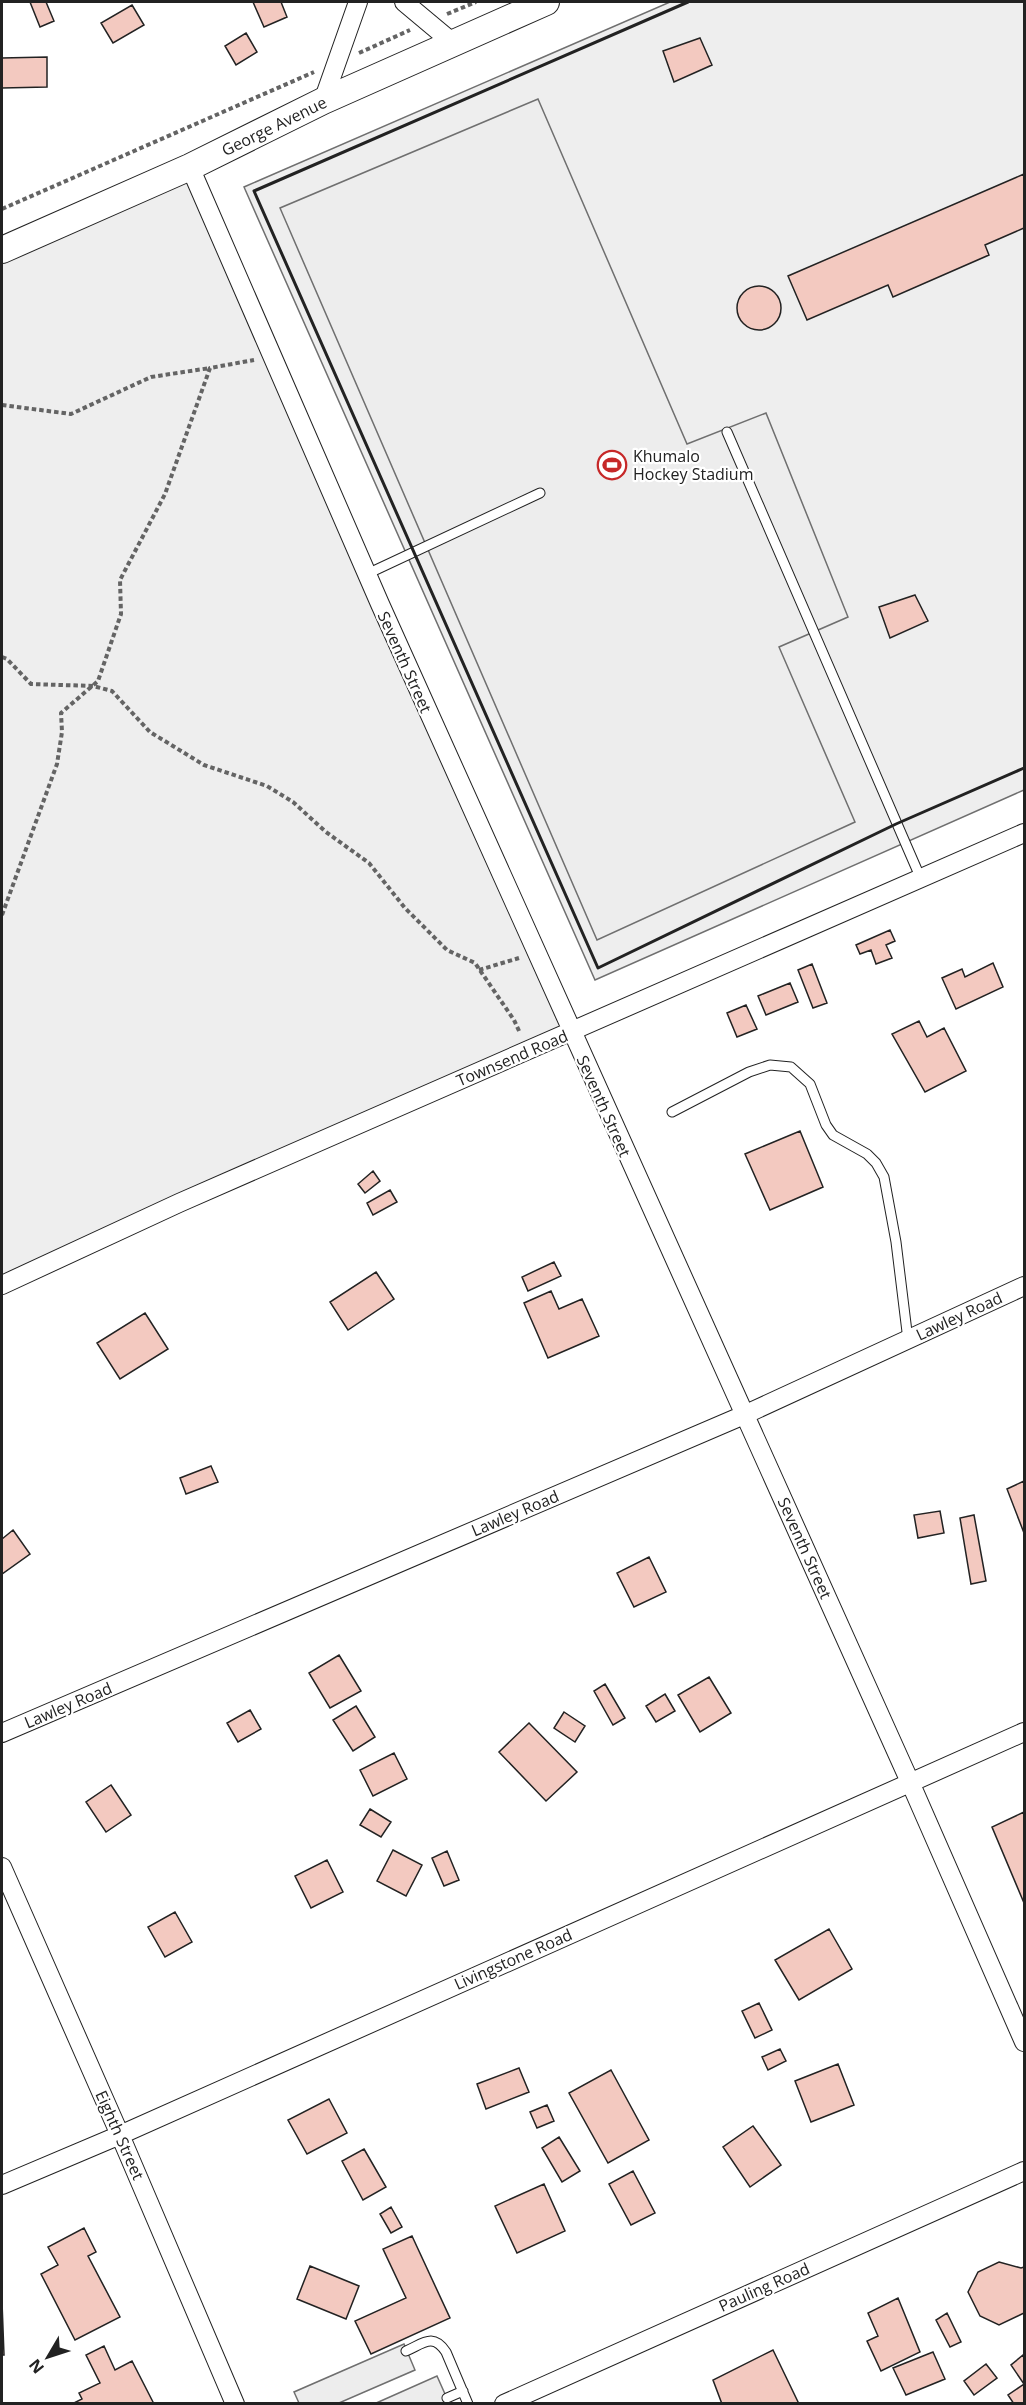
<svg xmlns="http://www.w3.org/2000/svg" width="1026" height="2405" viewBox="0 0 1026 2405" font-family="'Open Sans',sans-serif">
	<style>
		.green { fill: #eee; stroke: #6f6f6f; stroke-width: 1.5 }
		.parking { fill: #ededed; stroke: #6f6f6f; stroke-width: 1.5 }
		.building { fill: #f3c9c0; stroke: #222; stroke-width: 1.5 }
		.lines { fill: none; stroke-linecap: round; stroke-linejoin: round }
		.service-casing { stroke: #222; stroke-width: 11 }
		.minor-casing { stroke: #222; stroke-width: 20 }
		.secondary-casing { stroke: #222; stroke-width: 28 }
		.path { stroke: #646464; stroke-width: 4; stroke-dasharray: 4.5 3; stroke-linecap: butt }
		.service { stroke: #fff; stroke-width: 9 }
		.minor { stroke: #fff; stroke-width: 18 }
		.secondary { stroke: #fff; stroke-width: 26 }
		.wall { stroke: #222; stroke-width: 3 }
		.labels { text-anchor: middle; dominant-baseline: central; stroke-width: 4.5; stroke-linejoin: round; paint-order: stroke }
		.street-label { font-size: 16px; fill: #222; stroke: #fff }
		.poi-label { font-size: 16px; fill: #222; stroke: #fff; text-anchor: start }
	</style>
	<rect width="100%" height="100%" fill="#fff"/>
	<path class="green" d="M 670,2 L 1024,2 L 1024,790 L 595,980 L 244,187 Z
		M 190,167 L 571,1032 L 2,1282 L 2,255 Z"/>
	<path class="parking" d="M 538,99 L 687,444 L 766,413 L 848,617 L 779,647 L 855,822 L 597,940 L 280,208 Z
		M 404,2344 L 415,2370 L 339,2403 L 299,2403 L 294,2392 Z
		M 437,2376 L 449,2403 L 374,2404 Z"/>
	<path class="building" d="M 30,2 L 46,2 L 54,21 L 40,27 Z
		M 253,2 L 281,2 L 287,17 L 264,27 Z
		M 132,5 L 144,25 L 113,43 L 101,23 Z
		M 246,33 L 257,52 L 236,65 L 225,46 Z
		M 700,38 L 712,65 L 674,82 L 663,51 Z
		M 47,57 L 47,87 L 2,88 L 2,58 Z
		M 1024,174 L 1024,228 L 985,245 L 989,255 L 893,297 L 888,285 L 807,320 L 788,276 Z
		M737 308a22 22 0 1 1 44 0a22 22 0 1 1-44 0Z
		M 915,595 L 928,621 L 890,638 L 879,607 Z
		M 890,930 L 895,941 L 886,945 L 892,958 L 876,964 L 871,950 L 860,954 L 856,945 Z
		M 993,963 L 1003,987 L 956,1009 L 942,978 L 962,969 L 965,977 Z
		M 812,964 L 827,1003 L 813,1008 L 798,970 Z
		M 790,983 L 798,1002 L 766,1015 L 758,996 Z
		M 746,1005 L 757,1029 L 737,1037 L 727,1013 Z
		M 919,1021 L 927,1037 L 944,1028 L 966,1071 L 925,1092 L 892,1034 Z
		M 800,1131 L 823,1187 L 770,1210 L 745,1154 Z
		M 373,1171 L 380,1181 L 365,1193 L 358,1184 Z
		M 390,1190 L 397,1202 L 373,1215 L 367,1203 Z
		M 554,1262 L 561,1276 L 528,1291 L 522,1277 Z
		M 376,1272 L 394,1299 L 348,1330 L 330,1302 Z
		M 551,1291 L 559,1309 L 582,1299 L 599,1336 L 548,1358 L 524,1303 Z
		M 145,1313 L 168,1349 L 120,1379 L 97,1343 Z
		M 211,1466 L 218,1482 L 186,1494 L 180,1478 Z
		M 1024,1481 L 1024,1533 L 1007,1489 Z
		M 940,1511 L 944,1533 L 918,1538 L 914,1515 Z
		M 974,1515 L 986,1581 L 971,1584 L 960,1518 Z
		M 13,1530 L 30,1554 L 2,1574 L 2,1539 Z
		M 649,1557 L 666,1592 L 634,1607 L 617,1573 Z
		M 339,1655 L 361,1691 L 330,1708 L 309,1673 Z
		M 709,1677 L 731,1713 L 700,1732 L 678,1695 Z
		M 605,1684 L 625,1718 L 613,1725 L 594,1691 Z
		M 665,1694 L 675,1711 L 656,1722 L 646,1706 Z
		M 356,1706 L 375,1737 L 353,1751 L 333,1720 Z
		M 250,1710 L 261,1729 L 238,1742 L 227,1723 Z
		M 564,1712 L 585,1726 L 575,1742 L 554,1728 Z
		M 529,1723 L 577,1772 L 546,1801 L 499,1752 Z
		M 394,1753 L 407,1779 L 373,1796 L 360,1770 Z
		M 111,1785 L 131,1815 L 106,1832 L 86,1802 Z
		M 370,1809 L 391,1822 L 381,1837 L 360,1825 Z
		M 1024,1812 L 1024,1903 L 992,1827 Z
		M 393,1850 L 422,1865 L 406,1896 L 377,1881 Z
		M 447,1851 L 459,1880 L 444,1886 L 432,1858 Z
		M 327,1860 L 343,1892 L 311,1908 L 295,1876 Z
		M 175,1912 L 192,1942 L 165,1957 L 148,1927 Z
		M 829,1929 L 852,1969 L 799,2000 L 775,1960 Z
		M 759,2003 L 772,2030 L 755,2038 L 742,2011 Z
		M 780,2049 L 786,2061 L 768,2070 L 762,2057 Z
		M 838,2064 L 854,2105 L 811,2122 L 795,2081 Z
		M 519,2068 L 529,2092 L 486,2109 L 477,2084 Z
		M 611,2070 L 649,2140 L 608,2163 L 569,2093 Z
		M 329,2099 L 347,2133 L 307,2154 L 288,2120 Z
		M 547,2105 L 554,2121 L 537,2128 L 530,2112 Z
		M 753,2126 L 781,2165 L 750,2187 L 723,2147 Z
		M 559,2137 L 580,2171 L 562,2182 L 542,2148 Z
		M 364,2149 L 386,2187 L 363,2200 L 342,2161 Z
		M 633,2171 L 655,2213 L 631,2225 L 609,2184 Z
		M 544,2184 L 565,2231 L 517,2253 L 495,2206 Z
		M 391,2207 L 402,2227 L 391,2233 L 380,2214 Z
		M 84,2228 L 96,2252 L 88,2256 L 120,2317 L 75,2340 L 41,2274 L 58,2265 L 48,2247 Z
		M 412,2236 L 450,2318 L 371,2354 L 355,2321 L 406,2298 L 383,2249 Z
		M 999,2262 L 1021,2268 L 1024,2267 L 1024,2313 L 999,2325 L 980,2316 L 968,2292 L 978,2272 Z
		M 310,2266 L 359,2286 L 346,2319 L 297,2299 Z
		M 898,2298 L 920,2352 L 881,2371 L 867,2341 L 878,2336 L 868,2313 Z
		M 2,2302 L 4,2355 L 2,2355 Z
		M 947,2313 L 961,2342 L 950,2347 L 936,2320 Z
		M 104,2346 L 115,2370 L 132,2361 L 154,2404 L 72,2404 L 82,2399 L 79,2393 L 100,2383 L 86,2355 Z
		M 773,2350 L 799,2404 L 722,2404 L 713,2380 Z
		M 933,2352 L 945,2379 L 906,2395 L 893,2368 Z
		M 1023,2355 L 1024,2358 L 1024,2404 L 1014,2404 L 1008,2395 L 1024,2384 L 1011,2365 Z
		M 986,2364 L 997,2378 L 974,2395 L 964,2381 Z"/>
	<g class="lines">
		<g class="service-casing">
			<path id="service" d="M 727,432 L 921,879
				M 367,574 L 540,493
				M 672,1112 L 749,1072 L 770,1065 L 791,1067 L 810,1084 L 826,1125 L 833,1135 L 867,1154 L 876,1163 L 884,1177 L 896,1242 L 908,1340
				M 406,2351 C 424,2343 433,2333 446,2352 L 468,2404
				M 447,2398 L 463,2391"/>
		</g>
		<g class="minor-casing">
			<path id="minor" d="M 404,2 L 453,43
				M 323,101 L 358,2
				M 190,167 L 380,604 L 910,1782 L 1024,2042
				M 2,1285 L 179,1203 L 1024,833
				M 2,1733 L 744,1415 L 1024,1286
				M 2,1867 L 120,2135 L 235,2404
				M 2,2185 L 120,2135 L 1024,1732
				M 504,2404 L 1024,2171"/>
		</g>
		<g class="secondary-casing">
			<path id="secondary" d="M 2,250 L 190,167 L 323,101 L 546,2"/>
		</g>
		<path class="path" d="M 447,14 L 476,2
			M 359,53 L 410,30
			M 2,209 L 314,72
			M 2,405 L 71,414 L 151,377 L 210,368
			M 2,657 L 7,659 L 31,684 L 93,686 L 112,691 L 150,732 L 204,765 L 267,786 L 293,802 L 326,832 L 369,863 L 405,908 L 447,950 L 475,963 L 514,1020 L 520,1033
			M 2,915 L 57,764 L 62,732 L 61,713 L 98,681 L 121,614 L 120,580 L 165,494 L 210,368 L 254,360
			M 479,970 L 519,958"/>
		<use href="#service" class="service"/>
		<use href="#minor" class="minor"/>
		<use href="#secondary" class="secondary"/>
		<path class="wall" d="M 688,2 L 254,191 L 598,968 L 896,824 L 1024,768"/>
	</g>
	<defs>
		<g id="stadium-ring" transform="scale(1.5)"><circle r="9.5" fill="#fff" stroke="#c62828" stroke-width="1.5"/><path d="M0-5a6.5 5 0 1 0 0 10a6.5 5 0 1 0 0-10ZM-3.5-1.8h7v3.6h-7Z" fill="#c62828"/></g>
	</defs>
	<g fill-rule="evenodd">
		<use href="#stadium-ring" x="612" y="465"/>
	</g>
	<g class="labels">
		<g class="street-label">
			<text transform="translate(274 126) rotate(-26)">George Avenue</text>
			<text transform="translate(405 662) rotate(66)">Seventh Street</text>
			<text transform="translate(512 1058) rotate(-23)">Townsend Road</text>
			<text transform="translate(604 1106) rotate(66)">Seventh Street</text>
			<text transform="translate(959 1316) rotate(-25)">Lawley Road</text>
			<text transform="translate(515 1513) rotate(-23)">Lawley Road</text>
			<text transform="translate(805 1548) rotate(66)">Seventh Street</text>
			<text transform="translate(68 1705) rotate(-23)">Lawley Road</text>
			<text transform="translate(513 1959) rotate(-24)">Livingstone Road</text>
			<text transform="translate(120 2135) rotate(66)">Eighth Street</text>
			<text transform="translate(764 2287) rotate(-24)">Pauling Road</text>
		</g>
		<g class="poi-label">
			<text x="633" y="456">Khumalo<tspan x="633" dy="18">Hockey Stadium</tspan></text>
		</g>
	</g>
	<rect width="1026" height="2405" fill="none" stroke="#222222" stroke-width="6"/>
	<g transform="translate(48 2357) rotate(231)" stroke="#ffffff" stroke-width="4.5" paint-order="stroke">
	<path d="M0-4.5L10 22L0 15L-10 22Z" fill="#222222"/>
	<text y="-9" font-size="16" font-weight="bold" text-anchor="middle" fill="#222222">N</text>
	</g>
</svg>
